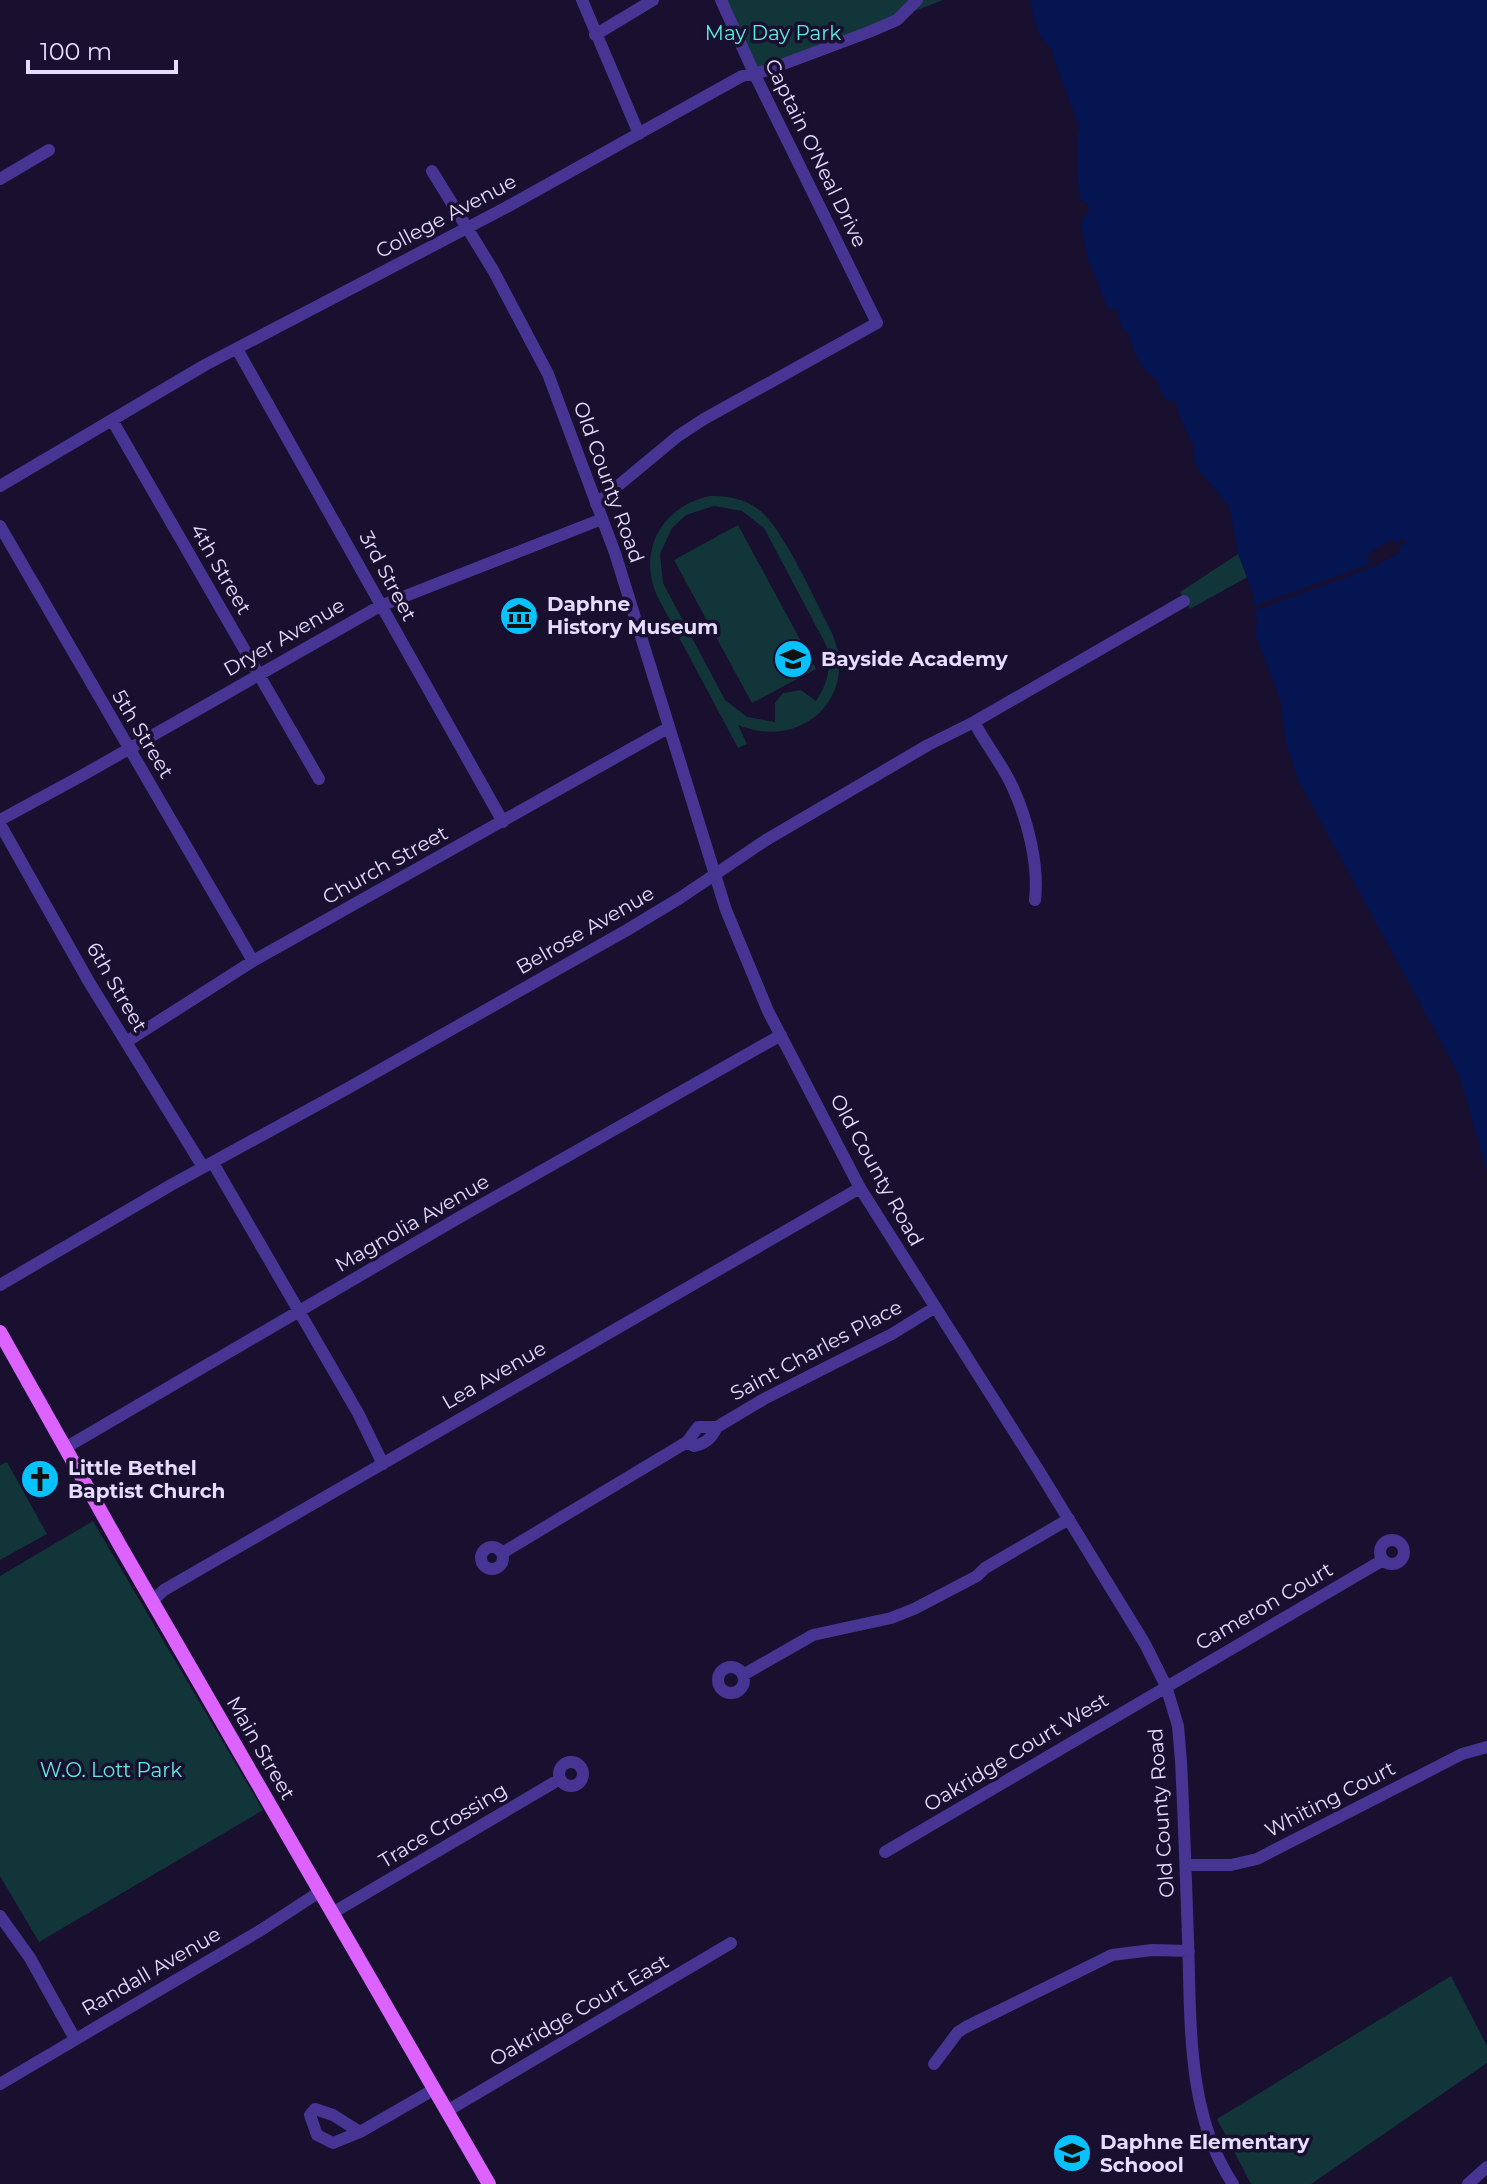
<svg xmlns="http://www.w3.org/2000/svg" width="1487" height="2184" viewBox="0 0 1487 2184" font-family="Montserrat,sans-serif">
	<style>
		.green { fill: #113539; fill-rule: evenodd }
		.water { fill: #051551 }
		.pier { fill: #190f2e }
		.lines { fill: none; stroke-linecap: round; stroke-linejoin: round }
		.minor { stroke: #463592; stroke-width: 12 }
		.major { stroke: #dc63ff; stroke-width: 14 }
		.labels { text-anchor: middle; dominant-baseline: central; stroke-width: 7; stroke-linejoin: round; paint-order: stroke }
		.park-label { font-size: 20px; fill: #5aedde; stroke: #190f2e }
		.street-label { font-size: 20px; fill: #e5dcff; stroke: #190f2e }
		.poi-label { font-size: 20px; font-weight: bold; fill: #e5dcff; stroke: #190f2e; text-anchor: start }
	</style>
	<rect width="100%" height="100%" fill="#190f2e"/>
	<path class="green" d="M 721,0 L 943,0 L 754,73 Z
		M 710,496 C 727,496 743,498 758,509 C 783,527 816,603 832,633 C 860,698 801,751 738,725 L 747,744 L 738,748 L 657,596 C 637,551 662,506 710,496 ZM 714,506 L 742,511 L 764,528 L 826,645 C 832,666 828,683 816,701 L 801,690 L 783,693 L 775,703 L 775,722 L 747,717 L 725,700 L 663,583 L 660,554 L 672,528 L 686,515 Z
		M 738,525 L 816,669 L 752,703 L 674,560 Z
		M 1238,554 L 1253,574 L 1190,609 L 1180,592 Z
		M 7,1462 L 47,1534 L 0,1560 L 0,1465 Z
		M 93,1521 L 263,1810 L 39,1942 L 0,1876 L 0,1576 Z
		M 1451,1976 L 1487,2046 L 1487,2063 L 1311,2184 L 1251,2184 L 1217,2119 Z"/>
	<path class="water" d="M 1030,0 L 1487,0 L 1487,1172 L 1459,1075 L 1297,778 L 1286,743 L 1280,699 L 1255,634 L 1257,624 L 1252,591 L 1238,554 L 1229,506 L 1201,473 L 1194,460 L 1193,445 L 1178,413 L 1175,400 L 1168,402 L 1159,389 L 1158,380 C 1142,373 1132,350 1129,333 L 1122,329 L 1117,309 L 1108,309 L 1088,259 L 1082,231 L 1082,220 L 1089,209 L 1088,204 L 1080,200 C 1076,177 1077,155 1077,131 L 1080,129 L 1054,60 C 1054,49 1048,47 1042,38 C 1036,27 1032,13 1030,0 Z"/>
	<path class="pier" d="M 1402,538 L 1406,544 L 1398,546 L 1400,552 L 1373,567 L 1251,612 L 1251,608 L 1257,605 L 1371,564 L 1367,556 L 1372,551 L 1393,539 L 1396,544 Z"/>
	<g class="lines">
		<path class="minor" d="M 582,0 L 639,134
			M 595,35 L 653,0
			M 432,171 L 493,270 L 548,374 L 615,553 L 726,910 L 768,1011 L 860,1188 L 1039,1471 L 1145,1644 L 1166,1686 L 1178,1726 L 1181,1761 C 1184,1820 1186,1880 1188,1939 C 1191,2020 1186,2114 1233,2184
			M 0,179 L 49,150
			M 237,349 L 503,822
			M 112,420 L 319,779
			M 0,486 L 205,365 L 505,208 L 742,76 L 765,71 L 869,32 L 897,20 L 917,0
			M 596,504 L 678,436 L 704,419 L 877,323 L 754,73 L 721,0
			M 0,526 L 253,961
			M 974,722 C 986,745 1003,765 1013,788 C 1028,821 1039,865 1035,900
			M 0,820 L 83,775 L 380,606 L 602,519
			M 0,824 L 89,982 L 203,1167
			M 126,1042 L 253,961 L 668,728
			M 213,1163 L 358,1413 L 383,1464
			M 0,1285 L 171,1185 L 350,1087 L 627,930 L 680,898 L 766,840 L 928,745 L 974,722 L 1184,601
			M 687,1442 L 694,1446 C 706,1443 711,1439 717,1427
			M 65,1448 L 460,1217 L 781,1035
			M1380 1552a12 12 0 1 1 24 0a12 12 0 1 1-24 0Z
			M481 1558a11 11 0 1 1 22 0a11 11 0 1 1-22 0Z
			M 502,1553 L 687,1442 L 698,1427 L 717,1427 L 764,1399 L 892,1334 L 934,1308
			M 152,1601 L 164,1590 L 860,1188
			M718 1680a13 13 0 1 1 26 0a13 13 0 1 1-26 0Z
			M 743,1675 L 813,1635 L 891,1618 L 914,1609 L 977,1576 L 985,1568 L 1069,1519
			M559 1774a12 12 0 1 1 24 0a12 12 0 1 1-24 0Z
			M 885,1852 L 1383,1560
			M 1186,1865 L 1231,1865 L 1257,1859 L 1462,1754 L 1487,1747
			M 334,1912 L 560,1779
			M 0,1916 L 30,1958 L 75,2039
			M 934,2064 L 958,2032 L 966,2027 L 1112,1955 L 1152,1950 L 1189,1951
			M 0,2084 L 261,1930 L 321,1891
			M 315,2109 L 333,2115 L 360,2132 L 333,2143 L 317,2135 L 310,2115 Z
			M 447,2111 L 731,1943
			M 360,2132 L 433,2090
			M 1468,2184 L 1487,2167"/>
		<path class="major" d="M 0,1332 L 122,1549 L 489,2184"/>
	</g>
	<defs>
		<g id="museum-disc" transform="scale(2)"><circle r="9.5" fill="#08c2ff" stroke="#190f2e"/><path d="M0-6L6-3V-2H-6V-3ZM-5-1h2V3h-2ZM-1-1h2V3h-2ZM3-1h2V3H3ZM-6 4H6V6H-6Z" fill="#111"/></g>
		<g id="school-disc" transform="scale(2)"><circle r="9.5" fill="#08c2ff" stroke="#190f2e"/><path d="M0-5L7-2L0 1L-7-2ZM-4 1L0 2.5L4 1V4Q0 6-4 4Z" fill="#111"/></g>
		<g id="church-disc" transform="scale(2)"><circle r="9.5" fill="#08c2ff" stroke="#190f2e"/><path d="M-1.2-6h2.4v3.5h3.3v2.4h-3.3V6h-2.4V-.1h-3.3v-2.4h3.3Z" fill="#111"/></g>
	</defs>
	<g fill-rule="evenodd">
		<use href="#museum-disc" x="519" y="616"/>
		<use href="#school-disc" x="793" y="659"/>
		<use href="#church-disc" x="40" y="1479"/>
		<use href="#school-disc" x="1072" y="2153"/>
	</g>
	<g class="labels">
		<g class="park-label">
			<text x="773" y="33">May Day Park</text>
			<text x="111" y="1770">W.O. Lott Park</text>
		</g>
		<g class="street-label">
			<text transform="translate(816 153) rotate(64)">Captain O'Neal Drive</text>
			<text transform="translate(446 216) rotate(-28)">College Avenue</text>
			<text transform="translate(609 482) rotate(70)">Old County Road</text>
			<text transform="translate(221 569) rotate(60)">4th Street</text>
			<text transform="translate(388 576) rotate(62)">3rd Street</text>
			<text transform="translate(284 637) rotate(-30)">Dryer Avenue</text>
			<text transform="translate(143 734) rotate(59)">5th Street</text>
			<text transform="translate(385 865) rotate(-29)">Church Street</text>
			<text transform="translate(585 930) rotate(-30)">Belrose Avenue</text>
			<text transform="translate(117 987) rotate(60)">6th Street</text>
			<text transform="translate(877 1170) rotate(61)">Old County Road</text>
			<text transform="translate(412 1223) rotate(-30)">Magnolia Avenue</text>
			<text transform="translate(816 1350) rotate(-28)">Saint Charles Place</text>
			<text transform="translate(494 1375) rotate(-30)">Lea Avenue</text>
			<text transform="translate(1264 1606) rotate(-30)">Cameron Court</text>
			<text transform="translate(261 1748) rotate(60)">Main Street</text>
			<text transform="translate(1016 1752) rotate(-31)">Oakridge Court West</text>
			<text transform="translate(1330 1799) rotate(-27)">Whiting Court</text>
			<text transform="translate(1161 1813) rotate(-94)">Old County Road</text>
			<text transform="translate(443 1825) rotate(-31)">Trace Crossing</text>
			<text transform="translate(151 1971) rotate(-30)">Randall Avenue</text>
			<text transform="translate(579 2010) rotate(-30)">Oakridge Court East</text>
		</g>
		<g class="poi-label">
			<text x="547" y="604">Daphne<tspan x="547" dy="23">History Museum</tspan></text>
			<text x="821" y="659">Bayside Academy</text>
			<text x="68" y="1468">Little Bethel<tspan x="68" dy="23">Baptist Church</tspan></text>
			<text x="1100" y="2142">Daphne Elementary<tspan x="1100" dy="23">Schoool</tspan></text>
		</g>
	</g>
	<path d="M28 60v12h148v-12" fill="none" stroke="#e5dcff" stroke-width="4"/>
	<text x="40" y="60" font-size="24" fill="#e5dcff" stroke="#190f2e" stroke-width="6" paint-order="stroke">100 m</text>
</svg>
